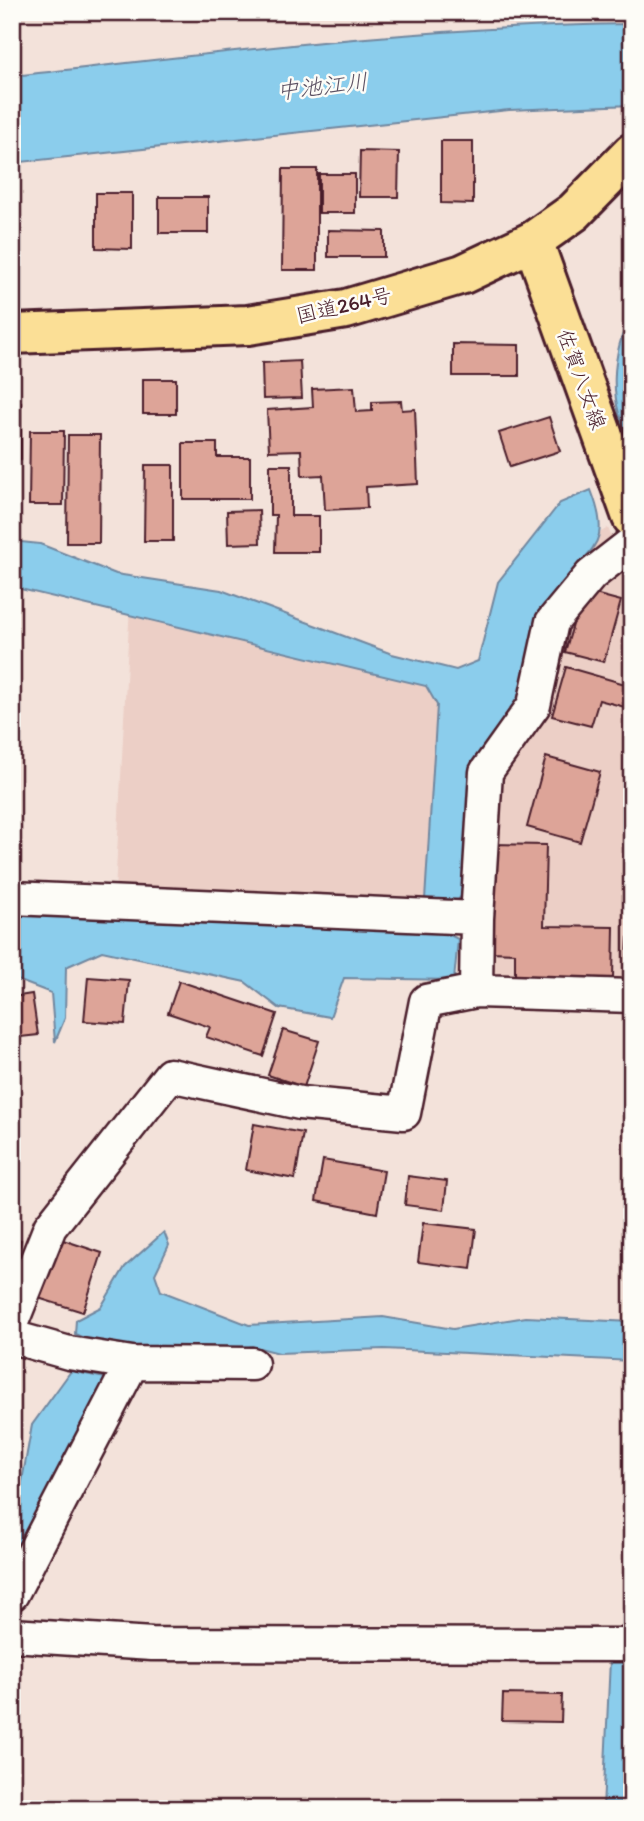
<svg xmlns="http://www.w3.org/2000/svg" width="644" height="1821" viewBox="0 0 644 1821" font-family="Itim,'Klee One',sans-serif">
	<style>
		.built { fill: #eccfc6 }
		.water { fill: #8bcdec; stroke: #71879f; stroke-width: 2 }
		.building { fill: #dda498; stroke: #4a1f2b; stroke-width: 2 }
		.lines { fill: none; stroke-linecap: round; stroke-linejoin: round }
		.minor-casing { stroke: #4a1f2b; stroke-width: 37 }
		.major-casing { stroke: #4a1f2b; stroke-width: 44 }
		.highway-casing { stroke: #4a1f2b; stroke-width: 44 }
		.minor { stroke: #fdfcf7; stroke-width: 32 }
		.major { stroke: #fbdf96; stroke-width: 38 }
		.highway { stroke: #fbdf96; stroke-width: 38 }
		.labels { text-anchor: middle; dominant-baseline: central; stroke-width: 5; stroke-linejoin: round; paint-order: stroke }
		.street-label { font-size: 21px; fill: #4a1f2b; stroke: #fdfcf7 }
		.water-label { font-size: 23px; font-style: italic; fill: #5e5365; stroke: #fdfcf7 }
	</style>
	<rect width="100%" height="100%" fill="#f3e2da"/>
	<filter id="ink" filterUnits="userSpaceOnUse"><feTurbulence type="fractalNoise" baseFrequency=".0143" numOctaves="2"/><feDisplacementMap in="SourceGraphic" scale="14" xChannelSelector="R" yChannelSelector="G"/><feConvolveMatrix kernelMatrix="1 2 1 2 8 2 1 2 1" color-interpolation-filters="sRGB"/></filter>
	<g filter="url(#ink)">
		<path class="built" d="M 608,528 L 632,588 L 632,1011 L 465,1005 L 466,928 L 114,912 L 130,603 L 490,690 L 524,577 Z"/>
		<path class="water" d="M 632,24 L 632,105 L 509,110 L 12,163 L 12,76 C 219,53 424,26 632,24 Z
			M 632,313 L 632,442 C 607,404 611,353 632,313 Z
			M 591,490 C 614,549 588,546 559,589 C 552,599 547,612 541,623 L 468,888 L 458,900 L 425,900 L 437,705 L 426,686 L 12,587 L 12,541 L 40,544 L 116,574 L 221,590 L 392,654 L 456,670 L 478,661 L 498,582 L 560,503 Z
			M 12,914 L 442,931 L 458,939 L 454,980 L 344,978 L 330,1017 L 279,1008 L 245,982 L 102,951 L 66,967 L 65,1018 L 55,1042 L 51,993 L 12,978 Z
			M 164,1232 L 169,1245 L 155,1274 L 161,1291 L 249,1325 L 383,1317 L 453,1329 L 526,1317 L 632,1322 L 632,1361 L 384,1349 L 279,1353 L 252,1346 L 230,1352 L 105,1348 L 75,1334 L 76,1320 L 101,1307 L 125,1267 Z
			M 71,1371 L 110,1379 L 12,1560 L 12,1497 L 22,1481 L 32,1425 Z
			M 610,1660 L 632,1662 L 632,1809 L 603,1809 Z"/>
		<path class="building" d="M 441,141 L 473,141 L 473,204 L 441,203 Z
			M 360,151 L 399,152 L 398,197 L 359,197 Z
			M 283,169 L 317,169 L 317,270 L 282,270 Z
			M 319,174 L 355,174 L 355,213 L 319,213 Z
			M 96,193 L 132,193 L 132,249 L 96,248 Z
			M 159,197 L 208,197 L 208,233 L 159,233 Z
			M 328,230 L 384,231 L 384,257 L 328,257 Z
			M 453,344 L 519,345 L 519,376 L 453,376 Z
			M 300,361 L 302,398 L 263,399 L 262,363 Z
			M 143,379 L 176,379 L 176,414 L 143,414 Z
			M 354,387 L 356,412 L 372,411 L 372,402 L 401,401 L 402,410 L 415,409 L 418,484 L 366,487 L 367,508 L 325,510 L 323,475 L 302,476 L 301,450 L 269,451 L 267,410 L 313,407 L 312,389 Z
			M 12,403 L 21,403 L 21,460 L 12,460 Z
			M 549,417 L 560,451 L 510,467 L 499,433 Z
			M 30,431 L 64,431 L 63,505 L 29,505 Z
			M 68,435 L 100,435 L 99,543 L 67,543 Z
			M 183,443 L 217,443 L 217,457 L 250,457 L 250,499 L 183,499 Z
			M 145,465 L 173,465 L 173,541 L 144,541 Z
			M 270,465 L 291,465 L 291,516 L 319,516 L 319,552 L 275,552 L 276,515 L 270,515 Z
			M 259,510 L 260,543 L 228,544 L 227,511 Z
			M 591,593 L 621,601 L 604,662 L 565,652 L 577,611 Z
			M 566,667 L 632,686 L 632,709 L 599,700 L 591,726 L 552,716 Z
			M 546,757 L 600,772 L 580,842 L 527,827 Z
			M 493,844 L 546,845 L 544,926 L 614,927 L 613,979 L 515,977 L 515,953 L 491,952 Z
			M 628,938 L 632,939 L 632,980 L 626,980 Z
			M 88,977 L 129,980 L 125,1024 L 84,1021 Z
			M 179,981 L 277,1014 L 263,1056 L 206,1037 L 210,1027 L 168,1013 Z
			M 32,994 L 38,1035 L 12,1038 L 12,997 Z
			M 283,1030 L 319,1041 L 304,1087 L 268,1075 Z
			M 254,1124 L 303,1133 L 295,1179 L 246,1170 Z
			M 323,1160 L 384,1171 L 377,1213 L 316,1201 Z
			M 408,1176 L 447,1181 L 444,1210 L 405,1205 Z
			M 423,1223 L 476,1229 L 471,1269 L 418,1262 Z
			M 54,1237 L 102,1253 L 83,1312 L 35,1297 Z
			M 12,1238 L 21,1240 L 12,1286 Z
			M 503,1694 L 562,1695 L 561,1722 L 502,1721 Z"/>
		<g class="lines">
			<g class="minor-casing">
				<path id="minor" d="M 12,898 L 477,918 L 476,991 L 632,996
					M 477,918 L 486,772 L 534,705 L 552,622 L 591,575 L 632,543
					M 12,1322 L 50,1227 L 170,1075 L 300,1103 L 404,1113 L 426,1001 L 476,991
					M 12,1337 L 69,1353 L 132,1363 L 252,1364
					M 12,1594 L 132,1363
					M 12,1635 L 152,1644 L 632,1645"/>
			</g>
			<g class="major-casing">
				<path id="major" d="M 533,241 L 632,517"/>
			</g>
			<g class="highway-casing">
				<path id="highway" d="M 12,334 L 248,325 L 346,309 L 463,274 L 533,241 L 574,212 L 632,153"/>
			</g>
			<use href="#minor" class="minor"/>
			<use href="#major" class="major"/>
			<use href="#highway" class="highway"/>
		</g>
	</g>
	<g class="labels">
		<g class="street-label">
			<text transform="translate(344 305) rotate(-13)">国道264号</text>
			<text transform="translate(582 379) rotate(70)">佐賀八女線</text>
		</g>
		<g class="water-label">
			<text transform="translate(322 86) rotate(-6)">中池江川</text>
		</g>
	</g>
	<rect width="644" height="1821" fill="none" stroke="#fdfcf7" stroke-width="42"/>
	<rect x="21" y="21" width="602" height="1779" fill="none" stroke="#4a1f2b" stroke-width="2.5" filter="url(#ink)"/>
</svg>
